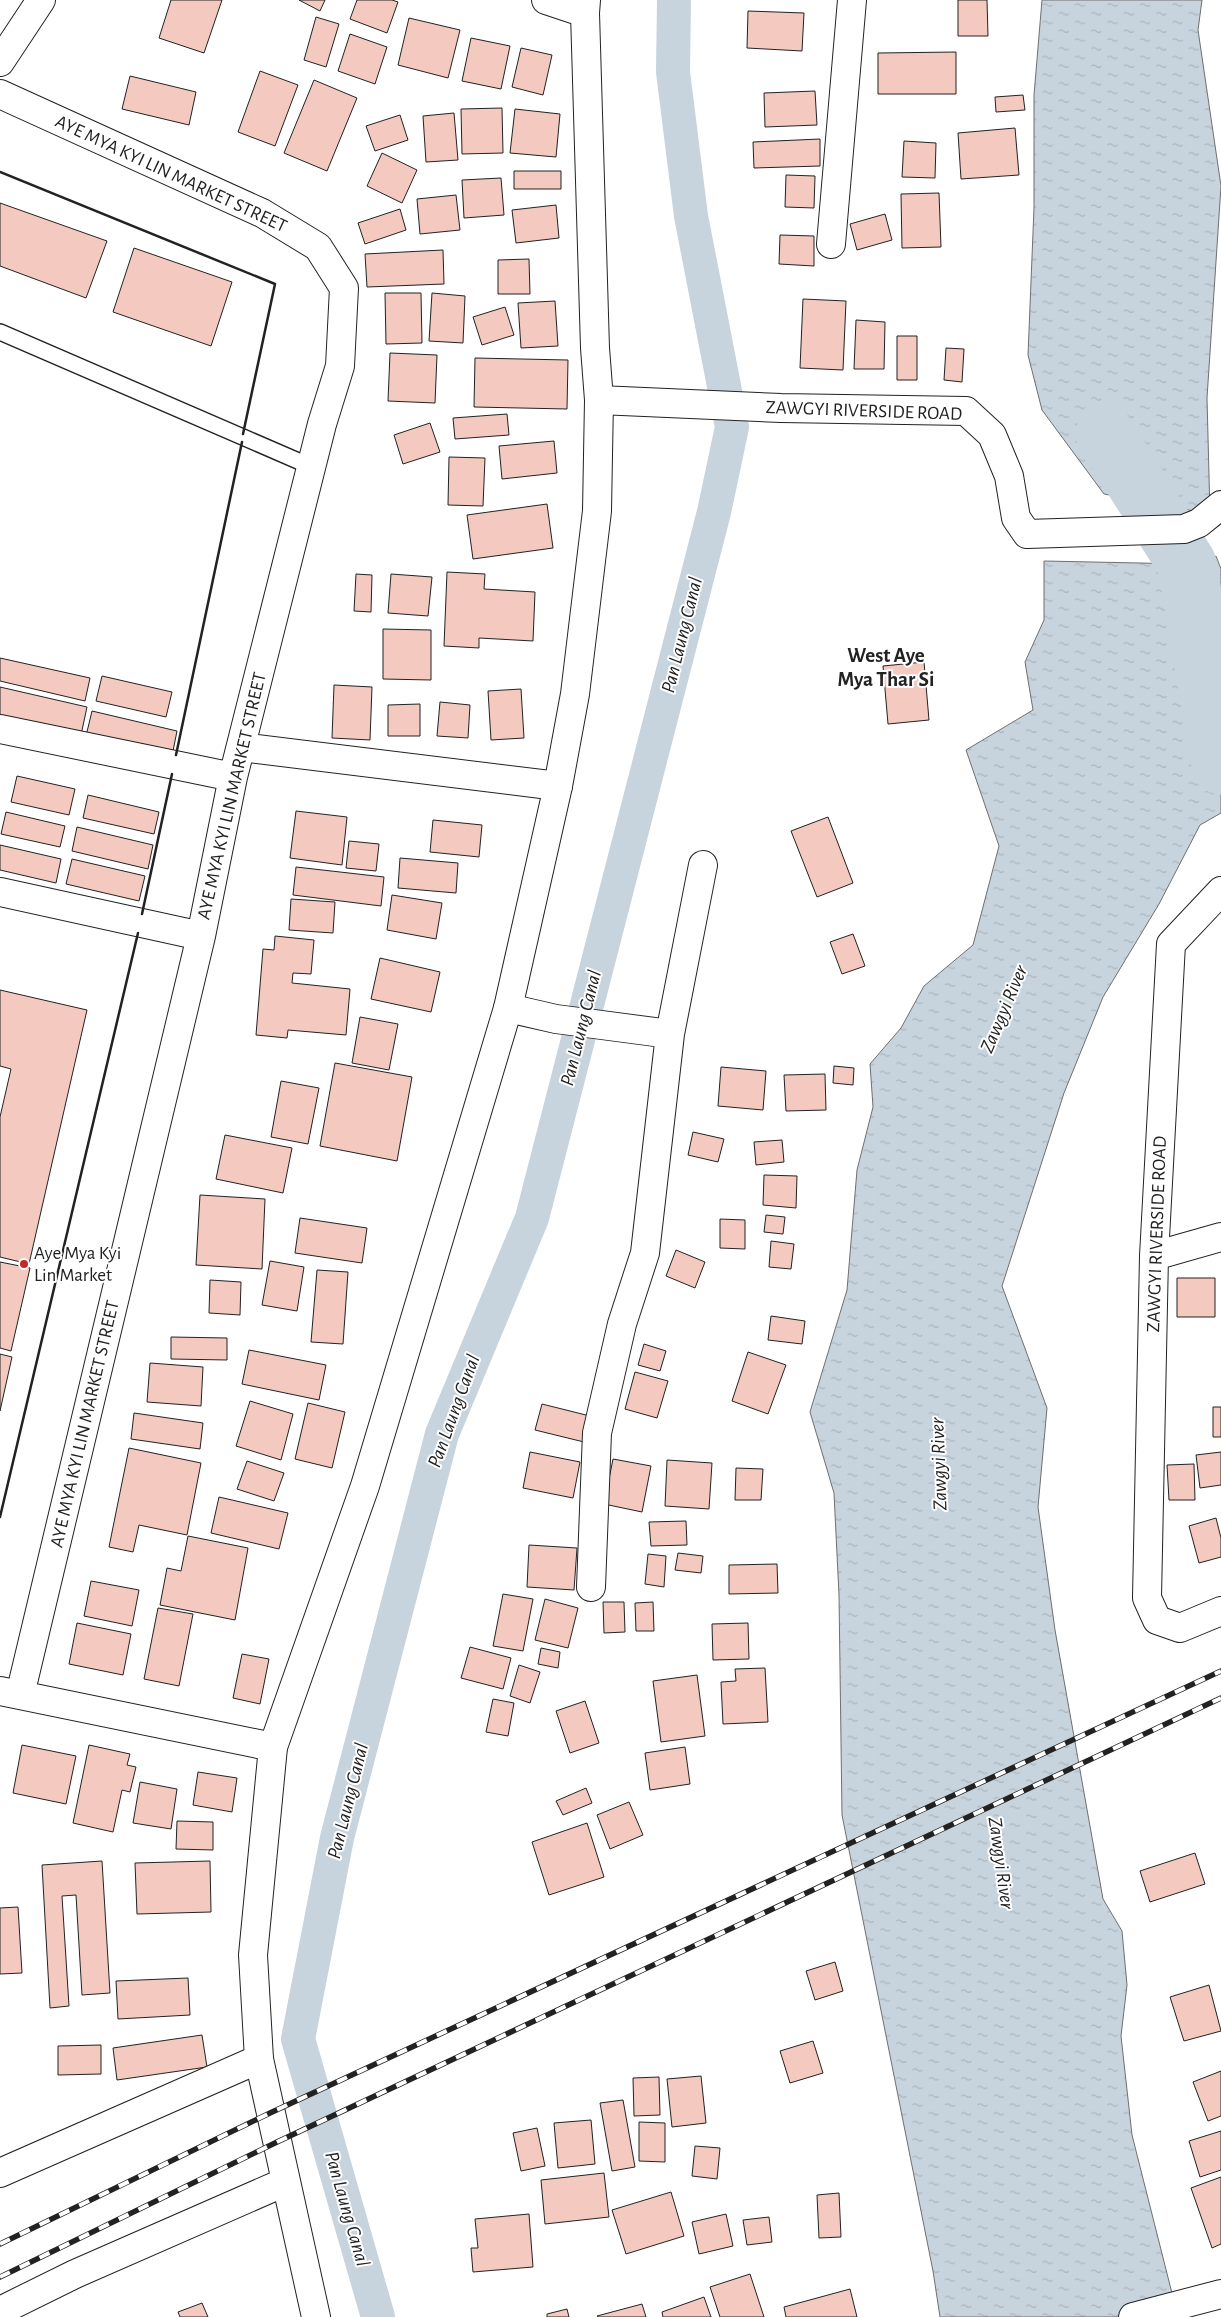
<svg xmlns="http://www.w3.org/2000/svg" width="1221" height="2317" viewBox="0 0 1221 2317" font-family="'Alegreya Sans',sans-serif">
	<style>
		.water { fill: url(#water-ripples); stroke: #6f6f6f }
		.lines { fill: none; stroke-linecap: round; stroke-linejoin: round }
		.canal { stroke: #c7d3dd; stroke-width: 34 }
		.river { stroke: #c7d3dd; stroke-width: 59 }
		.building { fill: #f3c9c0; stroke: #222 }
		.service-casing { stroke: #222; stroke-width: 18 }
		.minor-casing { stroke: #222; stroke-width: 30 }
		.tertiary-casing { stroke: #222; stroke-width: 30 }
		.trunk-casing { stroke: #222; stroke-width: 30 }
		.service { stroke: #fff; stroke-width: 15 }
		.minor { stroke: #fff; stroke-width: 28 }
		.tertiary { stroke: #fff; stroke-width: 28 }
		.trunk { stroke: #fff; stroke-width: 28 }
		.rail-casing { stroke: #222; stroke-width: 5.5 }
		.rail { stroke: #fff; stroke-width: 4; stroke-dasharray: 11; stroke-linecap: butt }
		.wall { stroke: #222; stroke-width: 2.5 }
		.poi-dot { fill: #c62828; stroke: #fff; stroke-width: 2 }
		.labels { text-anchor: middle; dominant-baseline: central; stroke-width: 4; stroke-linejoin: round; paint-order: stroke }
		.street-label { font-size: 19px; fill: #222; stroke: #fff }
		.poi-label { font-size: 19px; fill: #222; stroke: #fff; text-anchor: start }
		.water-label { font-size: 20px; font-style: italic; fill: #222; stroke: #fff }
		.quarter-label { font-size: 21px; font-weight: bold; fill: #222; stroke: #fff }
	</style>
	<defs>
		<pattern id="water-ripples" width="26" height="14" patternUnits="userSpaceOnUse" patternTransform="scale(1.25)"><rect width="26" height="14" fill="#c7d3dd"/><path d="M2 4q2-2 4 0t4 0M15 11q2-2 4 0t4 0" fill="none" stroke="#abb5bd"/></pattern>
	</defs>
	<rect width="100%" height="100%" fill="#fff"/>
	<path class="water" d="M 1042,0 L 1202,0 L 1198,30 L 1221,186 L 1207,398 L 1210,514 L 1104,494 L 1042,410 L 1028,355 L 1034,208 L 1034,95 Z
		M 1216,556 L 1221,569 L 1221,601 L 1192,612 L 1201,633 L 1221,626 L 1221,662 L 1212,666 L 1219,684 L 1221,683 L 1221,813 L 1200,825 L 1159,904 L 1103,997 L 1064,1093 L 1002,1286 L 1047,1408 L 1038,1507 L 1055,1630 L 1103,1899 L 1122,1931 L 1127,1985 L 1121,2036 L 1132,2135 L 1178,2317 L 940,2317 L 933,2271 L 842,1815 L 839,1595 L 834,1493 L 810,1412 L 847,1290 L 857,1170 L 873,1107 L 870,1064 L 901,1028 L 924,986 L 973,945 L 999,846 L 966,750 L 1033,710 L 1025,662 L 1044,620 L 1044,561 L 1187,564 L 1207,561 Z"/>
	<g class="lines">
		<path class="canal" d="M 378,2317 L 298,2039 L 337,1838 L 442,1434 L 532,1218 L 714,512 L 732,427 L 691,216 L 673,72 L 674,0"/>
		<path class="river" d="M 1105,434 L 1187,564 L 1221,765"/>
	</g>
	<path class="building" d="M 171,0 L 222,0 L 204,53 L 159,38 Z
		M 299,0 L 325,0 L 320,11 Z
		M 357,0 L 392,0 L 398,2 L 387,33 L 350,19 Z
		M 958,0 L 987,0 L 988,36 L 958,36 Z
		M 748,11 L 804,13 L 802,51 L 747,48 Z
		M 316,17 L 339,24 L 326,67 L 304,60 Z
		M 409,18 L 460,30 L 448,78 L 398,65 Z
		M 350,34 L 387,47 L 375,84 L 338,71 Z
		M 471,38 L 510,46 L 501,89 L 462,81 Z
		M 521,48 L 552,55 L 543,95 L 512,87 Z
		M 956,52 L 956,94 L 878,94 L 878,53 Z
		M 260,71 L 298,85 L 275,146 L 238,132 Z
		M 130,76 L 196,92 L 189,125 L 122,109 Z
		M 314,80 L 357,98 L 327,171 L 284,153 Z
		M 815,91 L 817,125 L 765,127 L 764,93 Z
		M 1023,95 L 1025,110 L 996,112 L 995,97 Z
		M 502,108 L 503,153 L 462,154 L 461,109 Z
		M 515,109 L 560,114 L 556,157 L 510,153 Z
		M 454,113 L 458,160 L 426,162 L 423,116 Z
		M 400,115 L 408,140 L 375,151 L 366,126 Z
		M 1015,128 L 1019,175 L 961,179 L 958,133 Z
		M 820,139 L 820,166 L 754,168 L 753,142 Z
		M 904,141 L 936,143 L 935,178 L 902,177 Z
		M 382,153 L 417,170 L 402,203 L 367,186 Z
		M 514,171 L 561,171 L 561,189 L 514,189 Z
		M 786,175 L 815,176 L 814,208 L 785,207 Z
		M 501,178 L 504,215 L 464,218 L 462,180 Z
		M 939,193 L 941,247 L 902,248 L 901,194 Z
		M 456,195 L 460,230 L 420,234 L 417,199 Z
		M 0,203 L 107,241 L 86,298 L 0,266 Z
		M 556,205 L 559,238 L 516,243 L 512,210 Z
		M 400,209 L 406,230 L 365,244 L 358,223 Z
		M 885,214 L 892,240 L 857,250 L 850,224 Z
		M 780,235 L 814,236 L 814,266 L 779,264 Z
		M 134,248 L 232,282 L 211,346 L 113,312 Z
		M 443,250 L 444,284 L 367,287 L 365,254 Z
		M 529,259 L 530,294 L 498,294 L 498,260 Z
		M 385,293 L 421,293 L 422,343 L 386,344 Z
		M 432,293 L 465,296 L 463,343 L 429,341 Z
		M 803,299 L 846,301 L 843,370 L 800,368 Z
		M 555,301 L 558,346 L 521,348 L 518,303 Z
		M 505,307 L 514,335 L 482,345 L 473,317 Z
		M 856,320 L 885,322 L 884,369 L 854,369 Z
		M 897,336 L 917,336 L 917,380 L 897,380 Z
		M 946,348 L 964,349 L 962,382 L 944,380 Z
		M 390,353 L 437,355 L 435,403 L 388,401 Z
		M 475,358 L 568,360 L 567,409 L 474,407 Z
		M 507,414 L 509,435 L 455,439 L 453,418 Z
		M 430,423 L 440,452 L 403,464 L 394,435 Z
		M 554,441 L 557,473 L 502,479 L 499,446 Z
		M 449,457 L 485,458 L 483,506 L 448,505 Z
		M 547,504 L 553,548 L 473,559 L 467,515 Z
		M 447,572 L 485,574 L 484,589 L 535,592 L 533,641 L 479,638 L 479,648 L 444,646 Z
		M 356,574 L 372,575 L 371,612 L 354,611 Z
		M 391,574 L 432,577 L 428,616 L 388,613 Z
		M 383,629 L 431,630 L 431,680 L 383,679 Z
		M 0,658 L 90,678 L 85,701 L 0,681 Z
		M 924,662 L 929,720 L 888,724 L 883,666 Z
		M 102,676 L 172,692 L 166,717 L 96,701 Z
		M 334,685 L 372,687 L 370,740 L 332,738 Z
		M 0,687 L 87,707 L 81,735 L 0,716 Z
		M 521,689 L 524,738 L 491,740 L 488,691 Z
		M 440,702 L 470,705 L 468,738 L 437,736 Z
		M 420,704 L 420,736 L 388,736 L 388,705 Z
		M 92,711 L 177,731 L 172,756 L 86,736 Z
		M 17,776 L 75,789 L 69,815 L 11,802 Z
		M 88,795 L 159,812 L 154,834 L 83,818 Z
		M 296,811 L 347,817 L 342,865 L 290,858 Z
		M 6,812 L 65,826 L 60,847 L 1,834 Z
		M 828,817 L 853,883 L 817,897 L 791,831 Z
		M 433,820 L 482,825 L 479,857 L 430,852 Z
		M 77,827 L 153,845 L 148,869 L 72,851 Z
		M 349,841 L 379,844 L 376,871 L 346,868 Z
		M 0,845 L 61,859 L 56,883 L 0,870 Z
		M 400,858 L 458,863 L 456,893 L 398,888 Z
		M 72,859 L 145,876 L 139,901 L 66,884 Z
		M 296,867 L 384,877 L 381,906 L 293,895 Z
		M 392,895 L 442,903 L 436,939 L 387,930 Z
		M 291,899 L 335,902 L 333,933 L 289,930 Z
		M 853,934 L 865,966 L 842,974 L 830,942 Z
		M 275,936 L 314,940 L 311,974 L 293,973 L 292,983 L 350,989 L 346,1035 L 288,1030 L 287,1038 L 256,1035 L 263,949 L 274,950 Z
		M 380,958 L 440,972 L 431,1012 L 371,999 Z
		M 0,990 L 87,1010 L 29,1264 L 0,1257 L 0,1117 L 11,1069 L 0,1066 Z
		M 360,1017 L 398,1024 L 389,1070 L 352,1063 Z
		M 335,1063 L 412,1077 L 397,1161 L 320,1146 Z
		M 834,1066 L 854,1068 L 853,1085 L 833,1083 Z
		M 721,1067 L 766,1071 L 763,1110 L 718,1106 Z
		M 825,1074 L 826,1110 L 786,1111 L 784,1075 Z
		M 281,1081 L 319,1088 L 308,1144 L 271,1137 Z
		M 693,1132 L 724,1139 L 718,1162 L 688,1155 Z
		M 225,1135 L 292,1148 L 283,1193 L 216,1179 Z
		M 782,1140 L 784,1162 L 756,1165 L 754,1142 Z
		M 764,1175 L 797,1176 L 796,1208 L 763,1205 Z
		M 200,1195 L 265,1199 L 262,1269 L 196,1265 Z
		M 766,1215 L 785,1217 L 783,1234 L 764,1232 Z
		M 300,1218 L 367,1228 L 362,1263 L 295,1253 Z
		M 720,1219 L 745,1220 L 745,1249 L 720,1248 Z
		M 771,1241 L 794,1244 L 791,1269 L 769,1267 Z
		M 676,1250 L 705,1262 L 695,1288 L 666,1276 Z
		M 270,1261 L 304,1267 L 297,1311 L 262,1305 Z
		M 0,1262 L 30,1268 L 11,1351 L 0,1348 Z
		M 317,1270 L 348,1272 L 343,1344 L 311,1342 Z
		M 1177,1278 L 1215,1278 L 1215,1317 L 1177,1317 Z
		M 210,1280 L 241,1282 L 240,1315 L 209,1313 Z
		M 771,1316 L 805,1321 L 802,1344 L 768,1340 Z
		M 171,1337 L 227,1338 L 227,1360 L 171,1359 Z
		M 644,1344 L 666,1351 L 660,1371 L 638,1365 Z
		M 249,1350 L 326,1365 L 319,1400 L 242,1384 Z
		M 748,1352 L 786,1365 L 768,1414 L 732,1401 Z
		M 0,1354 L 12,1357 L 0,1411 Z
		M 150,1363 L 203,1367 L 201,1406 L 147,1402 Z
		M 635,1372 L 668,1381 L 657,1418 L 625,1409 Z
		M 250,1401 L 293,1414 L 281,1460 L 236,1446 Z
		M 308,1403 L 345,1412 L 332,1468 L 295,1459 Z
		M 542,1404 L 590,1416 L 584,1442 L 535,1430 Z
		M 1213,1407 L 1221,1407 L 1221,1437 L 1213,1437 Z
		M 134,1413 L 203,1423 L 200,1449 L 131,1439 Z
		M 129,1448 L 201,1463 L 187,1535 L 139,1525 L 133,1552 L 109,1547 Z
		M 530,1452 L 580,1462 L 573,1498 L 523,1488 Z
		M 1221,1452 L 1221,1485 L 1200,1488 L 1196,1455 Z
		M 613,1459 L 651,1466 L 642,1512 L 604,1504 Z
		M 667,1460 L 712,1463 L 709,1509 L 665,1506 Z
		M 247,1461 L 284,1473 L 274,1501 L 237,1489 Z
		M 1194,1464 L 1195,1500 L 1169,1500 L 1167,1465 Z
		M 736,1468 L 763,1469 L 761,1500 L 735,1500 Z
		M 219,1497 L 288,1513 L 279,1549 L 211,1533 Z
		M 1216,1518 L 1221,1538 L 1221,1557 L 1199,1563 L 1189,1526 Z
		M 686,1521 L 687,1545 L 651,1546 L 649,1522 Z
		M 188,1536 L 248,1548 L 235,1620 L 160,1605 L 167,1568 L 181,1571 Z
		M 529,1545 L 577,1548 L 574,1590 L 527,1587 Z
		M 678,1553 L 703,1556 L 701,1573 L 675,1570 Z
		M 648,1554 L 666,1556 L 664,1587 L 645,1584 Z
		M 777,1564 L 778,1593 L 729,1594 L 729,1565 Z
		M 91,1581 L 139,1590 L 132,1626 L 84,1616 Z
		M 503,1594 L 533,1599 L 523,1651 L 493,1646 Z
		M 545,1599 L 578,1608 L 568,1648 L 535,1640 Z
		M 603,1602 L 624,1602 L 625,1632 L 604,1633 Z
		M 653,1602 L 654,1631 L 636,1631 L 635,1603 Z
		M 158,1608 L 193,1614 L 179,1686 L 144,1679 Z
		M 77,1623 L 131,1634 L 123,1675 L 69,1664 Z
		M 748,1623 L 749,1659 L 713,1660 L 712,1624 Z
		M 470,1647 L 511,1658 L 503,1689 L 461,1678 Z
		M 541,1648 L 560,1652 L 558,1668 L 538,1664 Z
		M 242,1654 L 269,1659 L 260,1704 L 233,1698 Z
		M 519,1665 L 540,1672 L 530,1703 L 510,1696 Z
		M 765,1668 L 768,1722 L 723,1724 L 721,1682 L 736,1681 L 735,1669 Z
		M 697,1675 L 705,1736 L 661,1742 L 653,1681 Z
		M 493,1699 L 514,1703 L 508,1736 L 486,1732 Z
		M 585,1701 L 599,1743 L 570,1753 L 556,1711 Z
		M 22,1745 L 76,1756 L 66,1804 L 13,1793 Z
		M 89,1745 L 130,1754 L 127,1765 L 136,1767 L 130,1792 L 122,1790 L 113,1832 L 73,1823 Z
		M 685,1747 L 690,1784 L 650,1790 L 645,1753 Z
		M 198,1772 L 237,1778 L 232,1812 L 193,1805 Z
		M 140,1782 L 177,1789 L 171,1829 L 133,1823 Z
		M 586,1788 L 592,1803 L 563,1815 L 556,1801 Z
		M 629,1802 L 643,1835 L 610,1849 L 597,1815 Z
		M 177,1821 L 213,1822 L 213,1850 L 176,1849 Z
		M 587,1823 L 604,1877 L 549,1895 L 532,1842 Z
		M 1195,1853 L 1205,1884 L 1150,1902 L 1140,1871 Z
		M 102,1861 L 110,1993 L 82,1995 L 76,1895 L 62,1896 L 69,2006 L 50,2008 L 42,1865 Z
		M 210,1861 L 211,1912 L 137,1914 L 135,1863 Z
		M 18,1907 L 22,1973 L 0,1974 L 0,1908 Z
		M 835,1962 L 843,1991 L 815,2000 L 806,1971 Z
		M 188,1978 L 190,2015 L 118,2019 L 116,1981 Z
		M 1209,1985 L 1221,2031 L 1184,2041 L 1170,1997 Z
		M 202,2035 L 207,2067 L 117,2080 L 113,2048 Z
		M 813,2041 L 823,2073 L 790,2083 L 780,2051 Z
		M 101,2045 L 101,2074 L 58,2075 L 58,2046 Z
		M 1221,2071 L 1221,2116 L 1208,2121 L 1193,2082 Z
		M 701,2076 L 706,2123 L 672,2127 L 667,2079 Z
		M 659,2077 L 660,2115 L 634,2116 L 633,2078 Z
		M 623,2100 L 635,2167 L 612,2171 L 600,2103 Z
		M 591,2120 L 595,2164 L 558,2168 L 554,2123 Z
		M 639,2122 L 665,2123 L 665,2162 L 639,2161 Z
		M 537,2128 L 545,2166 L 521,2171 L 513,2133 Z
		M 1221,2131 L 1221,2170 L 1200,2177 L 1189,2141 Z
		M 695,2146 L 720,2148 L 717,2179 L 692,2176 Z
		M 604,2173 L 609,2217 L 545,2224 L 541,2180 Z
		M 1221,2177 L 1221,2244 L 1212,2248 L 1191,2188 Z
		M 671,2192 L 684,2236 L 626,2254 L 612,2210 Z
		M 839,2193 L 841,2237 L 819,2238 L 817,2195 Z
		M 529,2214 L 533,2267 L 473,2272 L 471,2248 L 478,2248 L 475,2219 Z
		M 726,2214 L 733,2246 L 699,2254 L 692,2222 Z
		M 769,2217 L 772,2242 L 747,2245 L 743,2220 Z
		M 750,2274 L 764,2317 L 720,2317 L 710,2287 Z
		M 850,2289 L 857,2317 L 786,2317 L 784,2307 Z
		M 704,2297 L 711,2317 L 663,2317 L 662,2312 Z
		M 202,2303 L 208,2317 L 180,2317 L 178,2312 Z
		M 642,2304 L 646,2317 L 598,2317 L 597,2316 Z
		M 567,2309 L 569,2317 L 547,2317 L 547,2314 Z"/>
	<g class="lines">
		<g class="service-casing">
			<path id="service" d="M 0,332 L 312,467"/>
		</g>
		<g class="minor-casing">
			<path id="minor" d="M 0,62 L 41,0
				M 0,94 L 262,213 L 318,247 L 344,288 L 340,366 L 322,424 L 233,777 L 201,936 L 20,1695
				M 831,244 L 852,0
				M 599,400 L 781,408 L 966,411 L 992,435 L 1009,476 L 1016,518 L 1027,534 L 1184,529 L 1199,523 L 1221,505
				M 0,729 L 233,777
				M 241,747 L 558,786
				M 1221,891 L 1171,944 L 1154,1256 L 1147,1598 L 1157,1620 L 1180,1628 L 1221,1611
				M 0,892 L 201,936
				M 508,1008 L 556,1019 L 670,1034
				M 1154,1256 L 1221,1237
				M 591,1587 L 597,1433 L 622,1324 L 645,1253 L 670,1034 L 703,865
				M 0,1691 L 273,1747
				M 0,2173 L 259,2059
				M 0,2311 L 75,2274 L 285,2182"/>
		</g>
		<g class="tertiary-casing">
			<path id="tertiary" d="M 546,0 L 585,13
				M 316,2317 L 259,2059 L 253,1955 L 273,1747 L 365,1486 L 508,1008 L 558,786 L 575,694 L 597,511 L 599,400 L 595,348 L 585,13 L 586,0"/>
		</g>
		<g class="trunk-casing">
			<path id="trunk" d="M 1133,2317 L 1221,2294"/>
		</g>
		<use href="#service" class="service"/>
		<use href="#minor" class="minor"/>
		<use href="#tertiary" class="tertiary"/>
		<use href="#trunk" class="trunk"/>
		<g class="rail-casing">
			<path id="rail" d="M 0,2244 L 270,2113 L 1221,1671
				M 0,2277 L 277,2142 L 1221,1698"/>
		</g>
		<use href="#rail" class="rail"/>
		<path class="wall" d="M 0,172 L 275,284 L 243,434
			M 176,755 L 242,442
			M 142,914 L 172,774
			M 0,1517 L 138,933"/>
	</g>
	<circle class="poi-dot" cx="24" cy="1264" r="5"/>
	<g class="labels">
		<g class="street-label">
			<text transform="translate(171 174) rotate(25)">AYE MYA KYI LIN MARKET STREET</text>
			<text transform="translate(864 411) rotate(2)">ZAWGYI RIVERSIDE ROAD</text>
			<text transform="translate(232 796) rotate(-77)">AYE MYA KYI LIN MARKET STREET</text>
			<text transform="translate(1157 1234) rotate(-88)">ZAWGYI RIVERSIDE ROAD</text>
			<text transform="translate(85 1424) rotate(-77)">AYE MYA KYI LIN MARKET STREET</text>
		</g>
		<g class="poi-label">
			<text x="34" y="1253">Aye Mya Kyi<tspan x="34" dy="22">Lin Market</tspan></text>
		</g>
		<g class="water-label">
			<text transform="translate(682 635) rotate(-76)">Pan Laung Canal</text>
			<text transform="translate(1004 1009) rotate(-67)">Zawgyi River</text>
			<text transform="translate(581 1028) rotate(-76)">Pan Laung Canal</text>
			<text transform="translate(454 1411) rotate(-70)">Pan Laung Canal</text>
			<text transform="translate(939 1464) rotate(-92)">Zawgyi River</text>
			<text transform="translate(348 1801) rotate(-76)">Pan Laung Canal</text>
			<text transform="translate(1001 1863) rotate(82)">Zawgyi River</text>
			<text transform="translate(347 2209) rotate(74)">Pan Laung Canal</text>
		</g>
		<g class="quarter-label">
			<text x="886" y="655">West Aye<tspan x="886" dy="24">Mya Thar Si</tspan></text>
		</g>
	</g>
</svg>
